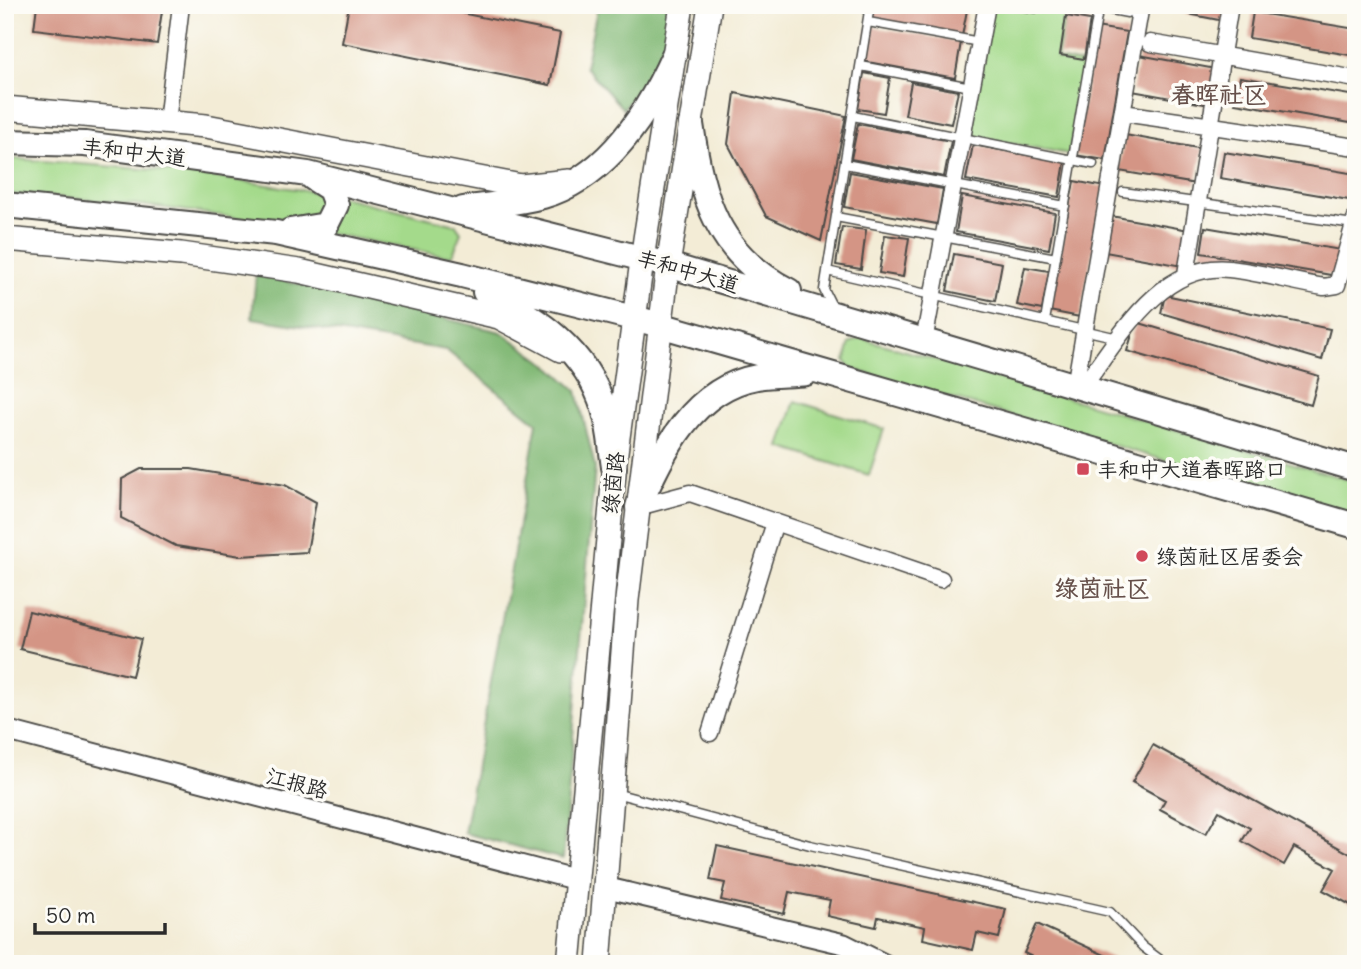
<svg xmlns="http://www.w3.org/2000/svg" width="1361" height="969" viewBox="0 0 1361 969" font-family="Delius,'LXGW WenKai TC',sans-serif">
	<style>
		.green { fill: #a4da8b; stroke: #68825b; stroke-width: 2 }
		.forest { fill: #83ba77; stroke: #577251; stroke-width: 2 }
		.building { fill: #d49585 }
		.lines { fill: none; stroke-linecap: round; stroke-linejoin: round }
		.service-casing { stroke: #494845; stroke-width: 11 }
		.minor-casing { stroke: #494845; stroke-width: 19 }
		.tertiary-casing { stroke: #494845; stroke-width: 23 }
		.secondary-casing { stroke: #494845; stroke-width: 26 }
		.primary-casing { stroke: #494845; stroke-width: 28 }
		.service { stroke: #fff; stroke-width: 8 }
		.minor { stroke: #fff; stroke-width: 16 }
		.tertiary { stroke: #fff; stroke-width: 19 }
		.secondary { stroke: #fff; stroke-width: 23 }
		.primary { stroke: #fff; stroke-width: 24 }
		.poi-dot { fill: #d1495b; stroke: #fdfcf7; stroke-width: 2.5 }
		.labels { text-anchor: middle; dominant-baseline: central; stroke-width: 7; stroke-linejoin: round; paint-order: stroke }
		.street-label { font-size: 21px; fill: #2b2b2b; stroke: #fdfcf7 }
		.poi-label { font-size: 21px; fill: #2b2b2b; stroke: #fdfcf7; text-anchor: start }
		.quarter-label { font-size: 24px; font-weight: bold; fill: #66504a; stroke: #fdfcf7 }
	</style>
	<rect width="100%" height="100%" fill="#fdfcf7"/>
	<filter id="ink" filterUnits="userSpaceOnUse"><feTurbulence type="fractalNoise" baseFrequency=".0143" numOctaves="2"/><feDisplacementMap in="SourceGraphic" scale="14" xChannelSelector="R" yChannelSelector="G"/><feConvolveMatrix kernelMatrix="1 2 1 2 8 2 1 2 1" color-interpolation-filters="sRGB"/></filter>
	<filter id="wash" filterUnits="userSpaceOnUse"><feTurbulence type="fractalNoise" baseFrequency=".00686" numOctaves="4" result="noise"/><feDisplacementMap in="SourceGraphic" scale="28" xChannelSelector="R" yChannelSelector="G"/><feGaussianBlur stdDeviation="1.57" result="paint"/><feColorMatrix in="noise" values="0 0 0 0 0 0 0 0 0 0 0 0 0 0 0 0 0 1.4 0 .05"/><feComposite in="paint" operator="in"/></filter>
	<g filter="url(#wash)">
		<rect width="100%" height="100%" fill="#f3ecd6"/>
		<path class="green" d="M 990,5 L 1067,5 L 1057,59 L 1085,64 L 1069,154 L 966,135 Z
			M 5,158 L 179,172 L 330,194 L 456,225 L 461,232 L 453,255 L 445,256 C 298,226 156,201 5,194 Z
			M 861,338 L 1356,482 L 1356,516 L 852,369 L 845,361 L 850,343 Z
			M 795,401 L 884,429 L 869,475 L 780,447 Z"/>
		<path class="forest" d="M 598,5 L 672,5 C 663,60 658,67 623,109 L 585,67 Z
			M 256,274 L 501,332 L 552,368 L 577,391 L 595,467 L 563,859 L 464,833 L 537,423 L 446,350 L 252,318 Z"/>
		<g id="blocks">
			<path class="building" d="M 37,5 L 119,5 L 162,11 L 157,44 L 34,29 Z
				M 349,5 L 421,5 L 560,33 L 550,85 L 342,43 Z
				M 872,5 L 968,5 L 962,36 L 870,20 Z
				M 1015,5 L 1038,5 L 1036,13 L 1015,10 Z
				M 1142,5 L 1227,5 L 1224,21 Z
				M 1253,12 L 1356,29 L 1356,56 L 1249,38 Z
				M 1066,16 L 1090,20 L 1084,59 L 1060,55 Z
				M 868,26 L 961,42 L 955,78 L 862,61 Z
				M 1096,27 L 1127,32 L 1105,160 L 1075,155 Z
				M 1139,55 L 1216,69 L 1210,105 L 1132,91 Z
				M 864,73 L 890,78 L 884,113 L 858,109 Z
				M 1240,77 L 1356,96 L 1356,124 L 1235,103 Z
				M 911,82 L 958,91 L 951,124 L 905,115 Z
				M 735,93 L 846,116 L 821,241 L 766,216 L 728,144 Z
				M 858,124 L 951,141 L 944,177 L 851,159 Z
				M 1125,135 L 1203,149 L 1196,184 L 1119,171 Z
				M 973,145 L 1065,162 L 1059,197 L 966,180 Z
				M 1224,152 L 1356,174 L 1355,201 L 1220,178 Z
				M 850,172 L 943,189 L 937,224 L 844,207 Z
				M 1074,181 L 1105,187 L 1080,317 L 1049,311 Z
				M 962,196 L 1055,213 L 1049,249 L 956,232 Z
				M 1111,216 L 1189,230 L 1183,266 L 1105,252 Z
				M 842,227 L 866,230 L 861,269 L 836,265 Z
				M 1205,227 L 1341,250 L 1337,276 L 1201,253 Z
				M 885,235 L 909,238 L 903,277 L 879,273 Z
				M 954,254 L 1002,263 L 995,301 L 947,291 Z
				M 1025,267 L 1049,271 L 1042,310 L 1017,305 Z
				M 1165,295 L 1330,329 L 1322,360 L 1161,313 Z
				M 1136,322 L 1319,376 L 1311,405 L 1127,351 Z
				M 141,469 L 191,469 L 285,485 L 316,502 L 307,552 L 241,556 L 176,546 L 121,518 L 122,479 Z
				M 29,611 L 141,639 L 132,676 L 20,649 Z
				M 1153,745 L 1356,857 L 1356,908 L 1323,890 L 1335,869 L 1294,847 L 1284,865 L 1242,841 L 1250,828 L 1219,811 L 1206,834 L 1160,809 L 1165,800 L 1132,782 Z
				M 717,846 L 1006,909 L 999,938 L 977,933 L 973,950 L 923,939 L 925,927 L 878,917 L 876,927 L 827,916 L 830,900 L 789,892 L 784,914 L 721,900 L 725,883 L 710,880 Z
				M 1037,924 L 1120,962 L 1119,964 L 1047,964 L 1024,953 Z"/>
		</g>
	</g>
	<g filter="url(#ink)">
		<use href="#blocks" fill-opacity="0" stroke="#494845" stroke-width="2"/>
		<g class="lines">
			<g class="service-casing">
				<path id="service" d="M 868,22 L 980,42
					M 861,66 L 971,87
					M 853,116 L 1093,164
					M 845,164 L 1065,206
					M 1123,192 L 1354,224
					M 836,217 L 1056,258
					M 827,271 L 1118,338
					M 833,308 L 824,290 L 870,5
					M 1045,321 L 1099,5
					M 615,793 L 810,845 L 1110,912 L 1143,947 L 1166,964"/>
			</g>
			<g class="minor-casing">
				<path id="minor" d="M 1106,5 L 1127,9
					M 1150,43 L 1356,79
					M 1123,113 L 1356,147
					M 167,122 L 181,5
					M 1186,274 L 1230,5
					M 924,341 L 987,5
					M 1075,386 L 1141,5
					M 1082,388 C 1118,340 1160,262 1229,269 C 1260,272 1292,282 1324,287 L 1337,285 L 1356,217
					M 638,507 L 690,493 L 941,579
					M 710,733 L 775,522"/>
			</g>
			<g class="tertiary-casing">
				<path id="tertiary" d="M 5,730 L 577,880
					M 604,887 L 844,944 L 884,964"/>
			</g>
			<g class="secondary-casing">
				<path id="secondary" d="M 5,108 L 206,126 L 521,186 L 569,181
					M 5,239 L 181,254 L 299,271 L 499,317 L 561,350
					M 569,964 L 616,452 L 645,239 L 682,5
					M 599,964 L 627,600 L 668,265 L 710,5"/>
			</g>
			<g class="primary-casing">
				<path id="primary" d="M 691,124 C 702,199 717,254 789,291
					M 5,142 L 85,144 L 308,174 L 668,265 L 1356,469
					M 5,205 L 276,233 L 462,275 L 653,323 L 1356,526
					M 463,209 C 489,205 517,203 543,196 C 608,177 648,113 674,55
					M 290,231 L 326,225 L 336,205 L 330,189 L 313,178
					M 485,292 C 537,317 586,350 604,409 C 610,427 611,448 614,467
					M 638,507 C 663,453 691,389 757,377 C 773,374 790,375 806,373"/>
			</g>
			<use href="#service" class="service"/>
			<use href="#minor" class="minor"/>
			<use href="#tertiary" class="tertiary"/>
			<use href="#secondary" class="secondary"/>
			<use href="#primary" class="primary"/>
		</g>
	</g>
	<g class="poi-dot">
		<rect x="1076" y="462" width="14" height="14" rx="3.5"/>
		<circle cx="1142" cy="556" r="7"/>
	</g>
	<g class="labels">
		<g class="street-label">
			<text transform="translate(134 152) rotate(7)">丰和中大道</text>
			<text transform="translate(688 271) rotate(16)">丰和中大道</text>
			<text transform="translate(613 483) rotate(-84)">绿茵路</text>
			<text transform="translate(297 783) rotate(15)">江报路</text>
		</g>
		<g class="poi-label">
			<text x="1097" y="469">丰和中大道春晖路口</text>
			<text x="1156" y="556">绿茵社区居委会</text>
		</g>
		<g class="quarter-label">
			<text x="1219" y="94">春晖社区</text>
			<text x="1102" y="588">绿茵社区</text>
		</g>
	</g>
	<rect width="1361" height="969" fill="none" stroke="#fdfcf7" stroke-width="28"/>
	<path d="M35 923v10h130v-10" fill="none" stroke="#2b2b2b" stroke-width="3.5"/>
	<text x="46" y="923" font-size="21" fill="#2b2b2b" stroke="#fdfcf7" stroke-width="5" paint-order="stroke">50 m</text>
</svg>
